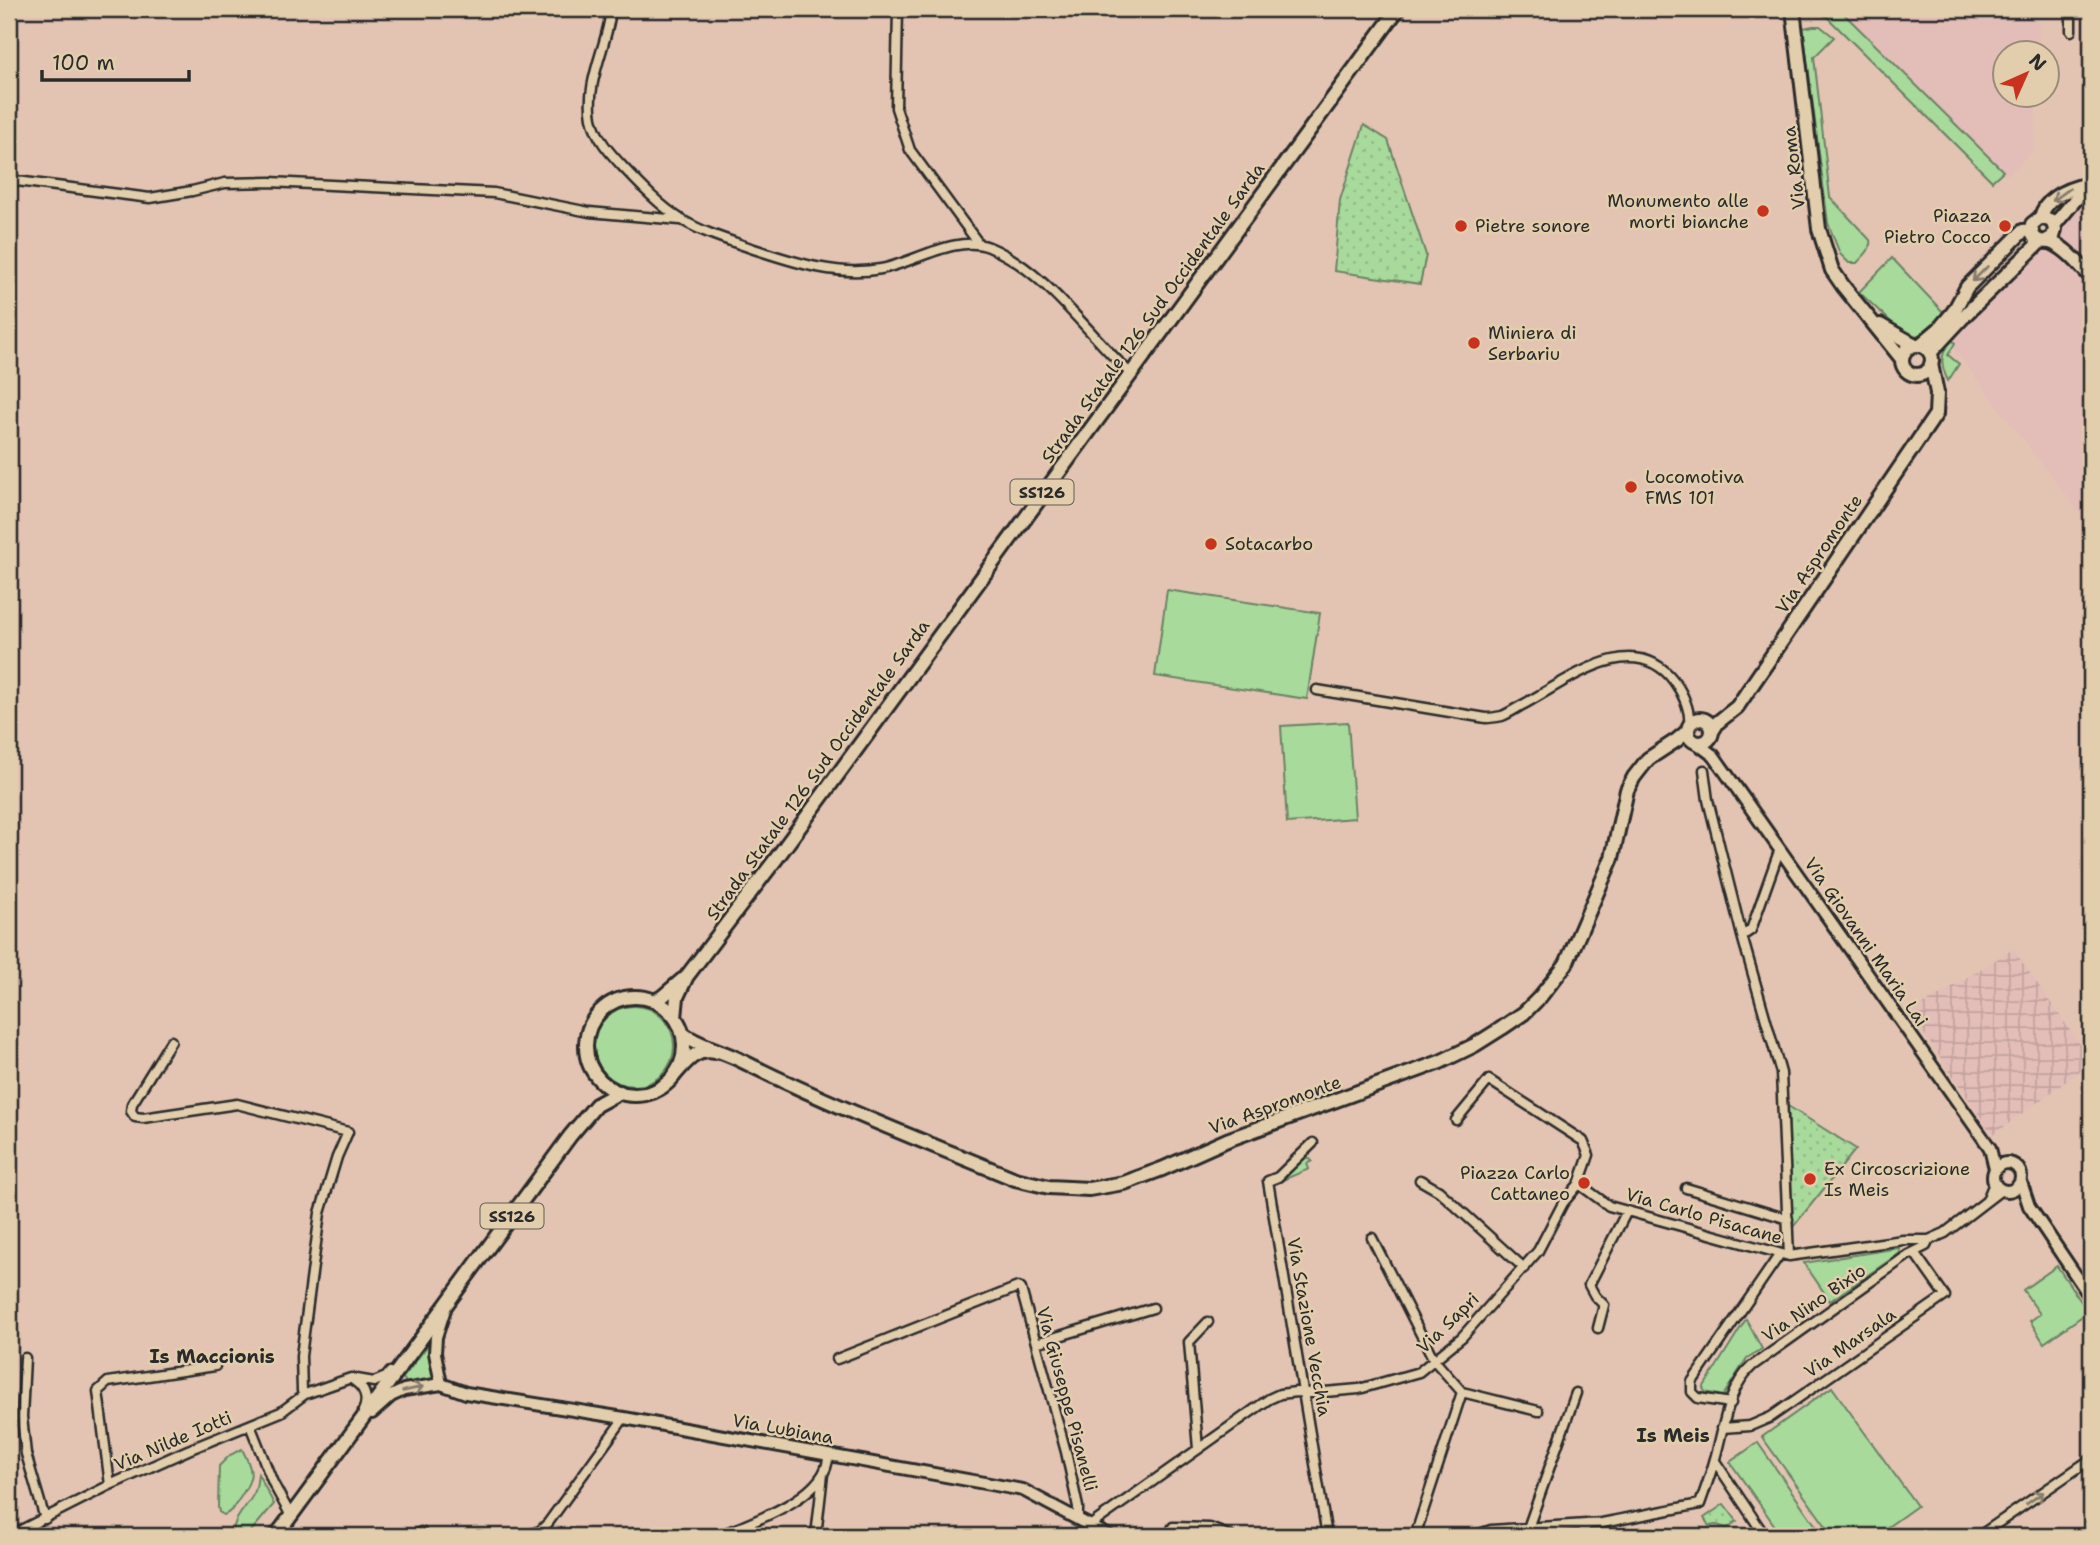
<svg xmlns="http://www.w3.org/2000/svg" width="2100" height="1545" viewBox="0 0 2100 1545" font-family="'Shantell Sans',sans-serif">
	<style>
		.built { fill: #e3bdb8 }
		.industrial { fill: url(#industrial-grid) }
		.green { fill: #a8da9c; stroke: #6a8264; stroke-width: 2 }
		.park { fill: url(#park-dots); stroke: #6a8264; stroke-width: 2 }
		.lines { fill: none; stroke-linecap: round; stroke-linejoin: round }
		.minor-casing { stroke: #2b2b2b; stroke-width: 13 }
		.tertiary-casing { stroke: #2b2b2b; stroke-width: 16 }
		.secondary-casing { stroke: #2b2b2b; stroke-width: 18 }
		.primary-casing { stroke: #2b2b2b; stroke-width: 18 }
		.minor { stroke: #e2ceac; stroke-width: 8 }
		.tertiary { stroke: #e2ceac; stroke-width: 10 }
		.secondary { stroke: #e2ceac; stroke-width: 12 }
		.primary { stroke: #e2ceac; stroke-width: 12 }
		.oneway { stroke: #867c6c }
		.poi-dot { fill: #c8321e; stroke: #e2ceac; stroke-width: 2.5 }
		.labels { text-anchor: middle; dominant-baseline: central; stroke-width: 5; stroke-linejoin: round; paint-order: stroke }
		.shield { fill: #e2ceac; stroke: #625c52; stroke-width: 2 }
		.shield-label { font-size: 16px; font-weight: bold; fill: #2b2b2b }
		.street-label { font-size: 18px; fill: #2b2b2b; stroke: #e2ceac }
		.poi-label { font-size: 18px; fill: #2b2b2b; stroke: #e2ceac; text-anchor: start }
		.neighbourhood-label { font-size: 19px; font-weight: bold; fill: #2b2b2b; stroke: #e2ceac }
	</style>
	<defs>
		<pattern id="industrial-grid" width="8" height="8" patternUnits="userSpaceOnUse" patternTransform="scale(1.75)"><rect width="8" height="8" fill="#e3bdb8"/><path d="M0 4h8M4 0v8" fill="none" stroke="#c3a39e"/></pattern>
		<pattern id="park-dots" width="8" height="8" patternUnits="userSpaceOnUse" patternTransform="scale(1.75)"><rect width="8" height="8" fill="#a8da9c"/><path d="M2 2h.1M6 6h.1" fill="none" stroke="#91bb87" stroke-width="1.8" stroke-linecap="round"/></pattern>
	</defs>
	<rect width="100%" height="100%" fill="#e3c4b3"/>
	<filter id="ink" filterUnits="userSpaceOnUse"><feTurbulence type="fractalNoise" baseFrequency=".0143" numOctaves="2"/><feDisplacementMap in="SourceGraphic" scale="14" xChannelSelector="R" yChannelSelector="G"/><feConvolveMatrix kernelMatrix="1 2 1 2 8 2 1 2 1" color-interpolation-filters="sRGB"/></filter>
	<g filter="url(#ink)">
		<path class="built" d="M 1839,9 L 2040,9 L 2038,52 L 2006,52 L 2006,94 L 2036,95 L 2034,150 L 2007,175 Z
			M 2091,197 L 2091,527 L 1949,343 Z"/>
		<path class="industrial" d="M 2013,949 L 2091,1060 L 2091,1063 L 1993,1135 L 1910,1013 Z"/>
		<path class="green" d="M 1804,9 L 1839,9 L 2003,171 L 1992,181 L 1826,16 Z
			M 1813,26 L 1820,26 L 1834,37 L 1814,57 L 1830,197 L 1870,240 C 1872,250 1863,256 1857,263 L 1849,263 L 1840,254 L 1828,223 L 1803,28 Z
			M 1892,258 L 1944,313 C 1933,326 1924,338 1906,336 L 1859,292 Z
			M 1951,339 L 1955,343 L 1948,355 L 1959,364 L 1948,381 C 1940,364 1940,355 1951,339 Z
			M 1167,590 L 1320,613 L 1307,699 L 1155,676 Z
			M 1348,722 L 1355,818 L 1287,823 L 1281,726 Z
			M594 1046a40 40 0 1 1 80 0a40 40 0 1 1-80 0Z
			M 1307,1156 L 1312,1161 L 1307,1164 L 1309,1169 L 1278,1182 L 1278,1178 Z
			M 1899,1248 L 1900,1253 L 1830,1301 L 1804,1263 Z
			M 2057,1266 L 2088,1312 L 2044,1343 L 2030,1321 L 2040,1314 L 2023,1290 Z
			M 1746,1319 L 1762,1349 L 1747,1358 L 1723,1396 L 1705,1392 L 1703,1388 Z
			M 428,1345 L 430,1347 L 435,1380 L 407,1384 L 403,1378 Z
			M 1832,1387 L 1917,1506 L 1875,1536 L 1833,1536 L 1762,1437 Z
			M 1757,1443 L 1758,1443 L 1823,1536 L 1782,1536 L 1730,1462 Z
			M 242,1449 C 254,1472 254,1477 240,1498 C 235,1505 232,1512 224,1515 L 219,1512 L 218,1507 L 219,1466 L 230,1455 Z
			M 258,1474 L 274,1504 L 247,1536 L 233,1536 C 231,1518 249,1506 255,1491 C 257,1486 257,1479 258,1474 Z"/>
		<path class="park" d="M 1364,125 L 1388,140 L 1426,255 L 1420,284 L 1334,271 L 1340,200 Z
			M 1788,1106 L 1856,1149 L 1793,1227 Z
			M 1724,1504 L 1737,1521 L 1727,1528 L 1716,1525 L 1709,1526 L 1704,1518 Z"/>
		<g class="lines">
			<g class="minor-casing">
				<path id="minor" d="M 611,9 C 608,45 585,81 592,118 C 596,138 610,153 623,167 C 641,186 660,206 682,220 C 704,233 728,240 751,248 C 794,262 836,277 881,269 C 913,263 957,234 989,247 C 1045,270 1087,333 1131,374
					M 898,9 L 896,108 L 910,150 L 979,244
					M 2071,9 L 2071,31
					M 9,180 L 150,198 L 192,191 L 225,183 L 270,182 L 494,193 L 589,212 L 680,220
					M 1317,690 L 1486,718 C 1491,718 1497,717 1502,716 C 1510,713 1518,707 1526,703 C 1568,680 1634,628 1674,681 C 1683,693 1691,711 1689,726
					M 1704,770 L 1708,800 L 1742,936
					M 1781,852 L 1778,854 L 1751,930 L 1742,936 L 1781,1073 L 1789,1256
					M 171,1041 L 132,1104 L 131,1111 L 135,1117 L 143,1118 L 237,1104 L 348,1132 L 337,1157 L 320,1213 L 301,1356 L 302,1391 L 305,1394
					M 1456,1120 L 1489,1080 L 1583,1141 L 1589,1155 L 1579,1184
					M 1313,1143 L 1278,1177 L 1268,1181 L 1327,1536
					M 1420,1180 L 1439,1191 L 1524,1268
					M 1686,1188 L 1788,1219
					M 1987,1200 L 1994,1183
					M 1372,1238 L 1434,1360 L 1462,1392 L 1538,1411
					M 1598,1328 L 1604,1305 L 1595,1296 L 1589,1285 L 1627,1211
					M 1036,1343 L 1153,1308
					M 25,1358 L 22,1417 L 26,1454 L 45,1519
					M 837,1359 L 1018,1287 L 1021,1289 L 1066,1452 L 1078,1507 L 1078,1518
					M 353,1380 C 365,1388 369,1398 363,1411
					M 1731,1403 L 1698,1398 L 1692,1392 L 1692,1382 L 1780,1254
					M 250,1425 L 273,1483 L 291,1516
					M 1722,1428 L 1750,1426 L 1771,1417 L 1945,1296 L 1914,1252
					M 1198,1449 L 1189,1342 L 1208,1322
					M 1715,1461 L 1765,1536
					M 110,1485 L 98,1391 L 108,1382 L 215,1366
					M 1091,1525 L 1269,1399 L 1280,1394 L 1296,1392 L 1313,1393 L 1359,1389 L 1419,1372 L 1462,1337 L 1538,1251 L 1563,1203 L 1579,1184 L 1609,1206 L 1789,1256 L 1903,1240 L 1929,1240 L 1945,1233 L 2001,1190
					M 1528,1528 L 1576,1393
					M 9,1536 L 110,1485 L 188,1450 L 281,1412 L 305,1394 L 351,1378 L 374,1382 L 386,1377 L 390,1372
					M 414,1536 L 421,1532
					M 525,1536 L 540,1531 L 548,1523 L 624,1418
					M 718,1536 C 750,1523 831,1496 828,1454
					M 816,1536 L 823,1474
					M 1169,1536 L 1173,1527 L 1210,1528 L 1230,1536
					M 1415,1536 L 1462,1392
					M 1474,1536 L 1491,1530 L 1602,1523 L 1700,1504 C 1705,1490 1710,1476 1714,1462 C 1724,1430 1726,1390 1752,1366 L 1908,1255 L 1926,1246 L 1929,1240
					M 1579,1536 L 1588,1524
					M 1979,1536 L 2091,1459"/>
			</g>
			<g class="tertiary-casing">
				<path id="tertiary" d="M 1698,744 L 1714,756 L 1990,1148 L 1995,1169
					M1993 1177a14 14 0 1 1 28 0a14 14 0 1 1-28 0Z
					M 2021,1182 L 2029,1206 L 2091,1298
					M 441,1384 L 435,1353 L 436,1337 L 445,1309
					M 372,1413 L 391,1396 L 404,1390 L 441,1384 L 466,1393 L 624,1418 L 1023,1490 L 1109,1536"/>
			</g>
			<g class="secondary-casing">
				<path id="secondary" d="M 1793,9 L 1819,229 L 1832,270 L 1843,286 L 1902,359
					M 2041,217 C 2046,196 2070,188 2089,184
					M 2055,224 L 2090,182
					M 2046,241 L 2053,237 L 2055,229 L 2052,221 L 2041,217 L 2032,224 C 2031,230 2031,235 2036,239 C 2041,243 2047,241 2053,243 C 2068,250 2080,265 2091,277
					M 1880,325 L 1915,345
					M 1920,345 L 1939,329 L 1954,311 L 1967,287 L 2023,231 L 2031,230
					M1902 360a15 15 0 1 1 30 0a15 15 0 1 1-30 0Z
					M 1930,353 L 1968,312 L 2041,241
					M1688 731a12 12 0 1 1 24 0a12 12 0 1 1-24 0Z
					M 1713,730 L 1718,722 L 1737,707 L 1936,414 L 1937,393 L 1931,364
					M 682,1033 C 697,1045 722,1051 740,1060 C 830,1105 923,1141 1015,1179 L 1049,1187 L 1089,1189 L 1124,1183 L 1162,1169 L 1227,1140 L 1440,1062 L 1475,1045 L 1502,1028 L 1524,1013 L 1540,997 L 1566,964 L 1612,858 L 1627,790 L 1634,777 L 1648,759 L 1677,740 L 1688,731
					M 675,1074 C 687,1061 696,1048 715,1052"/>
			</g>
			<g class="primary-casing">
				<path id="primary" d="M586 1046a49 49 0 1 1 98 0a49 49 0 1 1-98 0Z
					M 655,1001 L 662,997 L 682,980
					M 675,1018 L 677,997 L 687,976 L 776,859 L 1398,9
					M 276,1536 L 570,1136 L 596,1105 L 620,1092"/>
			</g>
			<use href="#minor" class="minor"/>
			<use href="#tertiary" class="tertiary"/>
			<use href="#secondary" class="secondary"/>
			<use href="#primary" class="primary"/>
		</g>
		<defs><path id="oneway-shaft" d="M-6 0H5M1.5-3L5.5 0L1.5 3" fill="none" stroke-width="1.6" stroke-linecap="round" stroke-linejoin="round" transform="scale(1.75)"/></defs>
		<g class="oneway">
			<use href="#oneway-shaft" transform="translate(2061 195) rotate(144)"/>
			<use href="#oneway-shaft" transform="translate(1980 274) rotate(135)"/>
			<use href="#oneway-shaft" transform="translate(413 1389) rotate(-13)"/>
			<use href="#oneway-shaft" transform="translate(2035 1498) rotate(-35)"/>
		</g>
	</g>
	<g class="poi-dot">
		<circle cx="1763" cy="211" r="7"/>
		<circle cx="1461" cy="226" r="7"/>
		<circle cx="2005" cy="226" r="7"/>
		<circle cx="1474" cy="343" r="7"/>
		<circle cx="1631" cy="487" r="7"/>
		<circle cx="1211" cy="544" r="7"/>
		<circle cx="1810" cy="1179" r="7"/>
		<circle cx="1584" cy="1183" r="7"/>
	</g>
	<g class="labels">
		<g class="shield">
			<rect x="1010.5" y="479.5" width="63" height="25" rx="5"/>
			<rect x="480.5" y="1203.5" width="63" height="25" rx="5"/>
		</g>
		<g class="shield-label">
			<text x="1042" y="492">SS126</text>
			<text x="512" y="1216">SS126</text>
		</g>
		<g class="street-label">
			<text transform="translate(1794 168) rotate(-97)">Via Roma</text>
			<text transform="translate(1153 313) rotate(-54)">Strada Statale 126 Sud Occidentale Sarda</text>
			<text transform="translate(1819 554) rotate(-56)">Via Aspromonte</text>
			<text transform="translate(818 770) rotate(-54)">Strada Statale 126 Sud Occidentale Sarda</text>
			<text transform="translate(1866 942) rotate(55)">Via Giovanni Maria Lai</text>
			<text transform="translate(1275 1105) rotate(-20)">Via Aspromonte</text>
			<text transform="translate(1704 1216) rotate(16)">Via Carlo Pisacane</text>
			<text transform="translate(1814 1303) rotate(-35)">Via Nino Bixio</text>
			<text transform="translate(1448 1323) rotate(-44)">Via Sapri</text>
			<text transform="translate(1309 1327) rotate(80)">Via Stazione Vecchia</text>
			<text transform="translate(1850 1343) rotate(-35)">Via Marsala</text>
			<text transform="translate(1067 1399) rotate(75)">Via Giuseppe Pisanelli</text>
			<text transform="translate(783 1429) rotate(10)">Via Lubiana</text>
			<text transform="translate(173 1441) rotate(-23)">Via Nilde Iotti</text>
		</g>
		<g class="poi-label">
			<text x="1749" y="201" text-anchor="end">Monumento alle<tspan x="1749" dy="21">morti bianche</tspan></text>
			<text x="1991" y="216" text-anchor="end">Piazza<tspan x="1991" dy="21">Pietro Cocco</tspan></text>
			<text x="1475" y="226">Pietre sonore</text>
			<text x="1488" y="333">Miniera di<tspan x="1488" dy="21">Serbariu</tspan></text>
			<text x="1645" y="477">Locomotiva<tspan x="1645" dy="21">FMS 101</tspan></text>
			<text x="1225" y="544">Sotacarbo</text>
			<text x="1824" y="1169">Ex Circoscrizione<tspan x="1824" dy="21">Is Meis</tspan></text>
			<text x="1570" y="1173" text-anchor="end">Piazza Carlo<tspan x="1570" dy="21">Cattaneo</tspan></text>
		</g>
		<g class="neighbourhood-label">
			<text x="212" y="1356">Is Maccionis</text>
			<text x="1673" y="1435">Is Meis</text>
		</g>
	</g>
	<rect width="2100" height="1545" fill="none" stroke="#e2ceac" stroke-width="35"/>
	<rect x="18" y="18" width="2065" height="1510" fill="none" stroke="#2b2b2b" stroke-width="2.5" filter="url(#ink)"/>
	<g transform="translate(2026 74) rotate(45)"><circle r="33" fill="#e2ceac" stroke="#998d78" stroke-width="2"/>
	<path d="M0-5L12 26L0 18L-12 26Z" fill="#c8321e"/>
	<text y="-10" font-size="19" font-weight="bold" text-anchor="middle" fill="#2b2b2b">N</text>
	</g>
	<path d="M42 70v10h147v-10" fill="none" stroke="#2b2b2b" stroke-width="3.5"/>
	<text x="52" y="70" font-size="21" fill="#2b2b2b" stroke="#e2ceac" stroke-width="5" paint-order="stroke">100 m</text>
</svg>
